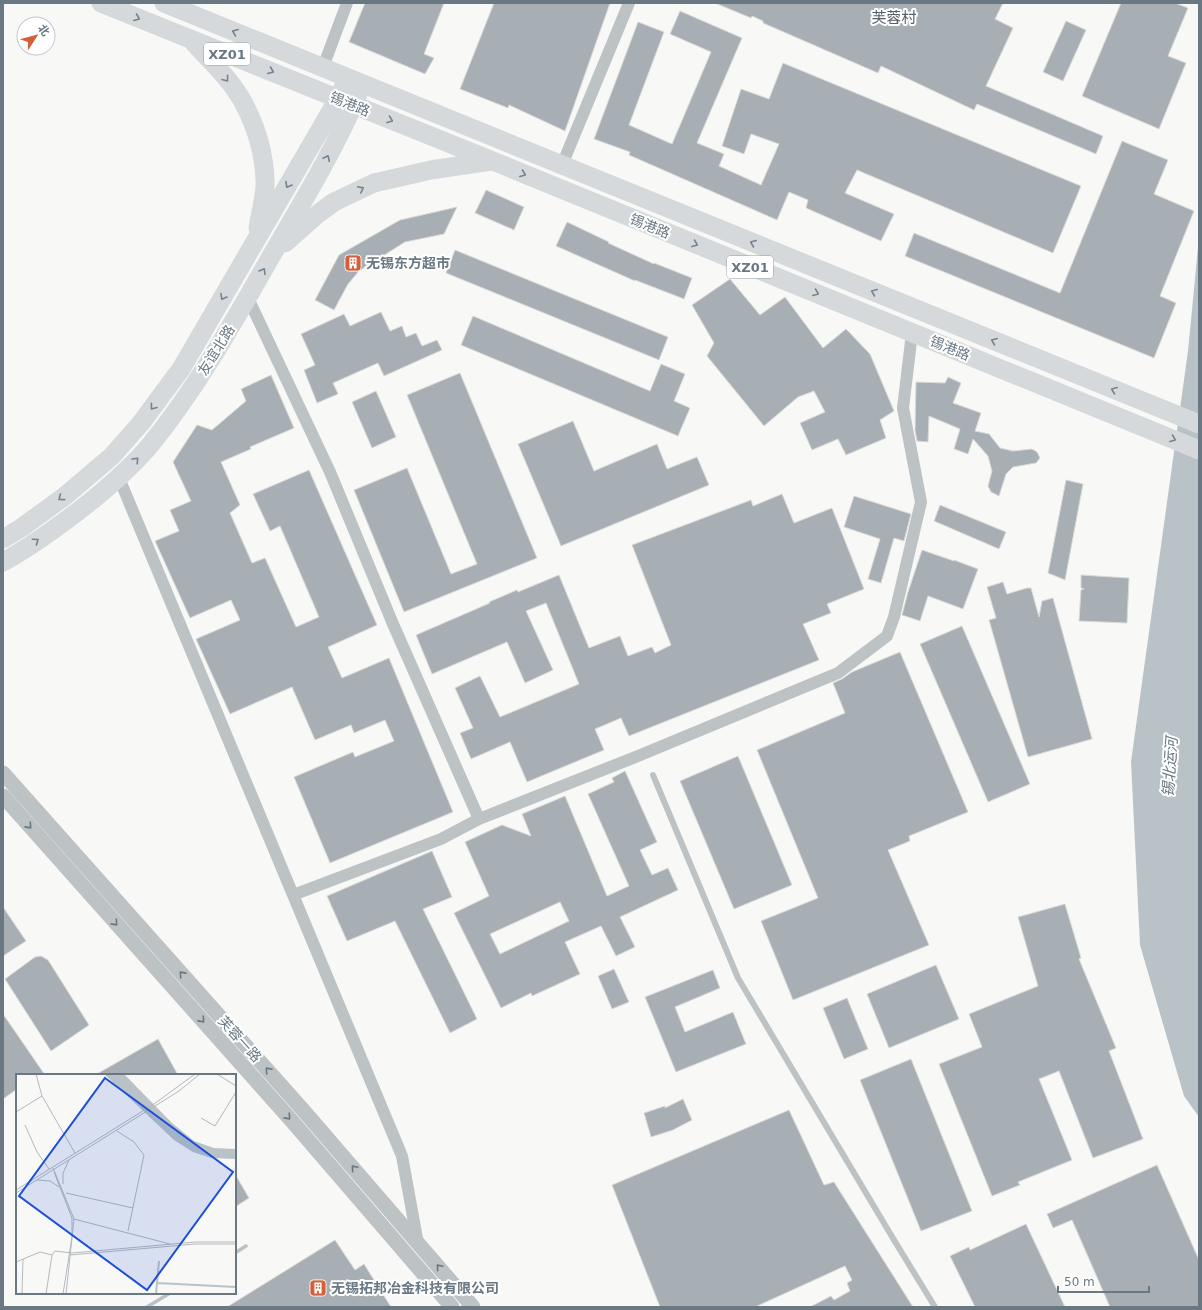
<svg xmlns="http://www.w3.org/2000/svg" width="1202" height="1310" viewBox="0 0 1202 1310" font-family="'DejaVu Sans','Noto Sans SC',sans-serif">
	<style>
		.water { fill: #b9c3c7 }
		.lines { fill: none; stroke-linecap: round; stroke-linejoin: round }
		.stream { stroke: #b9c3c7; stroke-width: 3.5 }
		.building { fill: #a8afb4; stroke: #dadad8; fill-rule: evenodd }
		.service { stroke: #bdc2c5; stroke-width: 6 }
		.minor { stroke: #bdc2c5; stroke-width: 12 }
		.tertiary { stroke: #bdc2c5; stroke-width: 15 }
		.primary { stroke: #d5d9dc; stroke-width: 19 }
		.oneway { stroke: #75828d }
		.oneway2 { stroke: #6a7884 }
		.labels { text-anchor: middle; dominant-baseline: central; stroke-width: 4; stroke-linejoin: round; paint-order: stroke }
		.shield { fill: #fff; stroke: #97a0a9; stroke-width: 1 }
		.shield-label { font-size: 13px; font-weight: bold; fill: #6a7884 }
		.street-label { font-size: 14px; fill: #6a7884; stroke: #fff }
		.poi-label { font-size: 14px; font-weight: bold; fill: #6a7884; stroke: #fff; text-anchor: start }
		.neighbourhood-label { font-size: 15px; fill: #57616a; stroke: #fff }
		.water-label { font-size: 15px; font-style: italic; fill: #66787f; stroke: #fff }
		.inset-river { fill: none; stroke: #b9c3c7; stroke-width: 2 }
		.inset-road { fill: none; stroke: #b2b9be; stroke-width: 1 }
		.view { fill: #1d4ed8; fill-opacity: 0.15; stroke: #1d4ed8; stroke-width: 2 }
		.inset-edge { fill: none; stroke: #6a7884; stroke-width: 2 }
	</style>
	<rect width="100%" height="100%" fill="#f8f8f6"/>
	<path class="water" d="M 1199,237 L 1199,1117 L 1184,1096 L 1140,945 L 1131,762 L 1188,351 Z"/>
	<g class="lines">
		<path class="stream" d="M 235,1253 L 246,1246
			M 147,1307 L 170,1293"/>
	</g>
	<path class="building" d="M 365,3 L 444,3 L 424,54 L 434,58 L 425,74 L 349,42 Z
		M 494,3 L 610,3 L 565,131 L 509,105 L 508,108 L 460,89 Z
		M 715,3 L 1003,3 L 995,19 L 1013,28 L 986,86 L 1103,136 L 1096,154 L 977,104 L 974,110 L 881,66 L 878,73 L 763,23 L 763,21 L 752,16 L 751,18 Z
		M 1121,3 L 1175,3 L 1188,8 L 1168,56 L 1186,63 L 1159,129 L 1082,96 Z
		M 680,11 L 742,38 L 697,143 L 724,154 L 719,166 L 761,185 L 779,144 L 751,134 L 744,154 L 722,146 L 741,89 L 769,99 L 783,63 L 1081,186 L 1053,253 L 857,170 L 845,193 L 894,214 L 881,241 L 806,208 L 808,200 L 789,192 L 777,220 L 629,155 L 630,152 L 594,139 L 638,22 L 664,32 L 629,125 L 672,144 L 711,52 L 670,34 Z
		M 1066,21 L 1086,30 L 1063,81 L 1043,72 Z
		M 1122,141 L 1168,160 L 1154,194 L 1194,211 L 1160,296 L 1176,303 L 1154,358 L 905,256 L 914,233 L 1060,293 Z
		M 486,190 L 524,207 L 514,230 L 475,213 Z
		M 457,207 L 444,234 L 405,242 L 359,271 L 348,284 L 334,310 L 315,300 L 339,255 L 400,220 Z
		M 567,222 L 609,242 L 608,243 L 654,264 L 654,263 L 692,278 L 684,299 L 635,280 L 635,281 L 556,246 Z
		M 455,250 L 668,337 L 659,360 L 446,273 Z
		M 730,279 L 760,315 L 785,297 L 823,348 L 846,329 L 870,354 L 894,411 L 880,420 L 886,438 L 846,455 L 838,439 L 812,450 L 800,423 L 825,412 L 814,391 L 798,397 L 764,426 L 707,356 L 714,343 L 692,305 Z
		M 381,312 L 390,331 L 402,326 L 406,337 L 416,333 L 422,346 L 437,340 L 442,350 L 384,376 L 378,363 L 333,383 L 338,394 L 317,403 L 304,370 L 315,365 L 301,334 L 344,314 L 350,326 Z
		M 473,316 L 650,391 L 661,364 L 685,374 L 674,401 L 690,408 L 678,436 L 461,345 Z
		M 460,373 L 537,558 L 404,612 L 354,490 L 407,468 L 451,574 L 477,564 L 407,395 Z
		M 271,375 L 294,428 L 250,447 L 251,449 L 221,462 L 240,505 L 230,513 L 252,563 L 265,558 L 296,627 L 319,617 L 280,526 L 270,531 L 253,494 L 309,470 L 377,625 L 328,647 L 342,678 L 389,658 L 453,812 L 330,863 L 294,777 L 353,752 L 355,757 L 394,741 L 385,720 L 354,733 L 351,725 L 315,740 L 292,687 L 230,714 L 196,639 L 240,620 L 231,600 L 190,618 L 155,541 L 179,531 L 170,510 L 191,501 L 173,462 L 197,425 L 212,430 L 246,401 L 241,389 Z
		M 948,377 L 961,383 L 953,403 L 981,413 L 975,431 L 989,434 L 1000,448 L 1013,451 L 1032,449 L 1037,452 L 1040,458 L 1036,463 L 1013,467 L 1006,474 L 999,496 L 991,492 L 988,486 L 992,471 L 988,456 L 973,439 L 968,454 L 954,449 L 960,429 L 929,416 L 928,442 L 917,441 L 915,430 L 916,382 L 945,383 Z
		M 376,391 L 396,437 L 372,448 L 352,402 Z
		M 573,421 L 594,471 L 657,444 L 667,469 L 697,457 L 709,485 L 561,546 L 518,444 Z
		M 1066,480 L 1083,484 L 1065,580 L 1048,573 Z
		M 782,494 L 794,523 L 832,508 L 864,589 L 827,604 L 831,613 L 803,624 L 819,660 L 629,736 L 621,718 L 595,729 L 604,750 L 527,782 L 510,742 L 471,759 L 460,733 L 473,728 L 455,688 L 480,676 L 500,717 L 579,684 L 546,603 L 526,611 L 553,670 L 525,683 L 507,642 L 432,674 L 416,635 L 490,603 L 489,602 L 517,590 L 518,592 L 559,575 L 589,648 L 620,636 L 628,656 L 652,647 L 655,653 L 671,645 L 632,545 L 751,500 L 753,506 Z
		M 854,496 L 911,514 L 904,541 L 894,538 L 881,583 L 868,579 L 880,539 L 844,527 Z
		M 940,505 L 1006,532 L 999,549 L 934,521 Z
		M 922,550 L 954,561 L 954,560 L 978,569 L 963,609 L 928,596 L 920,621 L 902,615 L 908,592 Z
		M 1081,575 L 1129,578 L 1127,623 L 1079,621 L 1081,590 L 1084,589 L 1081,588 Z
		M 1003,582 L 1007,594 L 1027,588 L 1031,588 L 1039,617 L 1042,601 L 1053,598 L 1092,739 L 1028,757 L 989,620 L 996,618 L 987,587 Z
		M 962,626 L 1030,784 L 988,802 L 920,644 Z
		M 900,652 L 968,812 L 909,836 L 910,841 L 888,850 L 929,945 L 793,1000 L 761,921 L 818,898 L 757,750 L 845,713 L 833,683 L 842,679 L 852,672 Z
		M 738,756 L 792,885 L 734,909 L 680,781 Z
		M 625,771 L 657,842 L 640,850 L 652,875 L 668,868 L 678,890 L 620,917 L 635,947 L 616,956 L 601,926 L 565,942 L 580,974 L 532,996 L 531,993 L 501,1008 L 454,913 L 489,896 L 465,842 L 502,825 L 531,836 L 522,814 L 565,796 L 607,896 L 629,886 L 588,794 L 614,782 L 612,778 ZM 560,902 L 569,921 L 500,954 L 490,934 Z
		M 432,851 L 452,897 L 423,909 L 477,1019 L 450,1033 L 395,921 L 347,941 L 327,896 Z
		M 1065,904 L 1081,958 L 1079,959 L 1116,1048 L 1109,1051 L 1143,1139 L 1093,1158 L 1059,1071 L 1039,1079 L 1072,1160 L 1018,1182 L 1020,1185 L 992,1196 L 939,1064 L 982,1047 L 969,1014 L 1038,986 L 1018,917 Z
		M 3,907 L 26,941 L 3,956 Z
		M 41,956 L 48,960 L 89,1025 L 51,1051 L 5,979 L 35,957 Z
		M 936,965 L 959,1019 L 889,1048 L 867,994 Z
		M 614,969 L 629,1002 L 612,1009 L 598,976 Z
		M 713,970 L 720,988 L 675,1007 L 685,1032 L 733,1012 L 746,1044 L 676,1072 L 645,997 Z
		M 847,998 L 868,1049 L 844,1059 L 823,1008 Z
		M 3,1014 L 45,1075 L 17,1075 L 17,1089 L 3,1099 Z
		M 158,1039 L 178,1075 L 95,1075 Z
		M 911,1059 L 972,1211 L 921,1231 L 860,1080 Z
		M 683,1099 L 692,1120 L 673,1130 L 651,1137 L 644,1113 L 665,1106 L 665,1108 Z
		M 789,1110 L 824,1185 L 834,1182 L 913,1307 L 810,1307 L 831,1296 L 834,1300 L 850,1291 L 847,1283 L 852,1280 L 845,1266 L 755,1307 L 660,1307 L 612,1185 Z
		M 1157,1165 L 1199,1260 L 1199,1307 L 1110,1307 L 1072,1220 L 1053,1228 L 1047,1214 Z
		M 235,1174 L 249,1198 L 235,1207 Z
		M 1026,1224 L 1065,1307 L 975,1307 L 950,1256 L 969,1247 L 970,1250 Z
		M 335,1240 L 355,1270 L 364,1264 L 391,1307 L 227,1307 Z"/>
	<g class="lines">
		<path class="service" d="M 653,775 L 738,978 L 894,1240 L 935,1307"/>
		<path class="minor" d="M 323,67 L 347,3
			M 562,165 L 629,3
			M 248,298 L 330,472 L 393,624 L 479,819
			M 119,478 L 402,1156 L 418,1244
			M 293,895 L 441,839 L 479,819 L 638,756 L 838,673 L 887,636 L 894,617 L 921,502 L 903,408 L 912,333"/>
		<path class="tertiary" d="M 3,773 L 303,1110 L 473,1307
			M 3,796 L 291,1120 L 452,1307"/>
		<path class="primary" d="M 101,3 L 493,161 L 1199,450
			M 164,3 L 1199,424
			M 194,43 C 211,61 231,80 243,102 C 256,126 264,152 265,180 C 266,194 260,214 258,228
			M 285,243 L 319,213 L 334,202 L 374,183 L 431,170 L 491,161
			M 3,539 L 21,528 L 65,496 L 112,456 L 141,423 L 181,369 L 338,99 L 343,88
			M 3,562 C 34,545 62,524 90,502 C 112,484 133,466 151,444 C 199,385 235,319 273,253 C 303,201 335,149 358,94"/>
	</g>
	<defs><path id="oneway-chevron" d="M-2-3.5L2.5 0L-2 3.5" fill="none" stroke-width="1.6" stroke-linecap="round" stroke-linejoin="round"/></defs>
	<g class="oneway">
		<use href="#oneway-chevron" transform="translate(137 18) rotate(22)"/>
		<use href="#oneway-chevron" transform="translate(235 32) rotate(-158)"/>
		<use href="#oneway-chevron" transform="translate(271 71) rotate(22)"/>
		<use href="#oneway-chevron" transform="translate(226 79) rotate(53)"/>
		<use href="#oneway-chevron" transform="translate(390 120) rotate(22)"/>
		<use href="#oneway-chevron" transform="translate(327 158) rotate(-64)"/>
		<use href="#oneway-chevron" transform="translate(523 174) rotate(22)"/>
		<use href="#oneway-chevron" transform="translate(288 185) rotate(120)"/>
		<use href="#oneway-chevron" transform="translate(361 189) rotate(-26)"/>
		<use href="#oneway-chevron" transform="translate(753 243) rotate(-158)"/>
		<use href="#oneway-chevron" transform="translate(695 244) rotate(22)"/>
		<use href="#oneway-chevron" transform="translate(263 271) rotate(-60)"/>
		<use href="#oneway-chevron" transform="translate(874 292) rotate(-158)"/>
		<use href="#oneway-chevron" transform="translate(816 293) rotate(22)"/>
		<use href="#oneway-chevron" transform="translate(223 297) rotate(120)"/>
		<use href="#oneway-chevron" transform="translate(994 341) rotate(-158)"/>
		<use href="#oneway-chevron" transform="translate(1114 390) rotate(-158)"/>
		<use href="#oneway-chevron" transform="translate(153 407) rotate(127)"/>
		<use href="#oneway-chevron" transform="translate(1173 439) rotate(22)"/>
		<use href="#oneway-chevron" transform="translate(136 460) rotate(-47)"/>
		<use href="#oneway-chevron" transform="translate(61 498) rotate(143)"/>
		<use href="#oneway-chevron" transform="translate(36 541) rotate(-35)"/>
	</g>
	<g class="oneway2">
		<use href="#oneway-chevron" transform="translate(29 826) rotate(48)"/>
		<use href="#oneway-chevron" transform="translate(115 923) rotate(48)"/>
		<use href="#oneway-chevron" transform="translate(182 974) rotate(-132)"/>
		<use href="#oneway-chevron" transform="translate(202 1020) rotate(48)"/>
		<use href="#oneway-chevron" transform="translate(268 1070) rotate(-132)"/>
		<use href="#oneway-chevron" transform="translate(288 1117) rotate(48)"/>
		<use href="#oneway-chevron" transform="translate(354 1168) rotate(-131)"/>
		<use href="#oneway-chevron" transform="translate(439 1267) rotate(-131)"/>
	</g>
	<defs>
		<g id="building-square" transform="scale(0.9)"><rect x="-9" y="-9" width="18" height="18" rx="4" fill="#d3603a" stroke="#fff"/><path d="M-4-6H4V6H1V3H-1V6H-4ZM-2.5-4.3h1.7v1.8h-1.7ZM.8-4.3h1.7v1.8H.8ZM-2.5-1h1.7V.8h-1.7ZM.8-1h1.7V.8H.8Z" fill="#fff"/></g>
	</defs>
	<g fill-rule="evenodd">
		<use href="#building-square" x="353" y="263"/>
		<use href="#building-square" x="318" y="1288"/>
	</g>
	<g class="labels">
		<g class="shield">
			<rect x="204" y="43" width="46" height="22" rx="3"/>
			<rect x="727" y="256" width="46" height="22" rx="3"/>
		</g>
		<g class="shield-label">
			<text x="227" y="54">XZ01</text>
			<text x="750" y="267">XZ01</text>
		</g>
		<g class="street-label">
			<text transform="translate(350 104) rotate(22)">锡港路</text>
			<text transform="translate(650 226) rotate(22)">锡港路</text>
			<text transform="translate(950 348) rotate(22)">锡港路</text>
			<text transform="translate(216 350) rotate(-58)">友谊北路</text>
			<text transform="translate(240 1039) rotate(48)">芙蓉一路</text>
		</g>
		<g class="poi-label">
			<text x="366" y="263">无锡东方超市</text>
			<text x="331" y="1288">无锡拓邦冶金科技有限公司</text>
		</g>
		<g class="neighbourhood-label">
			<text x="894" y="18">芙蓉村</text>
		</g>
		<g class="water-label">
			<text transform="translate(1170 767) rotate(-86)">锡北运河</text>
		</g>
	</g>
	<g transform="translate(16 1074)">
		<rect width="220" height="220" fill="#f8f8f6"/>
		<path d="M 88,0 L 108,0 L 156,49 L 178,67 L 198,74 L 220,75 L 220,85 L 195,84 L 177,78 L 158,66 Z" fill="#b9c3c7"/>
		<path class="inset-river" d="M 141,209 L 220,213M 140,220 L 143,187"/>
		<path class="inset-road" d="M 20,0 L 26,22M 201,0 L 220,12M 0,38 L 26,22 L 59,79M 185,44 L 199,52 L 220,18M 9,51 L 21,78 L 33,95M 101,57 L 118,68 L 128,81 L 112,157M 37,94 L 58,145 L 50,220M 38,98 L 56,144 L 56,163 L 47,220M 21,106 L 34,107 L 43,113M 47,110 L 47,99 L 53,86M 0,116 L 138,30 L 179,0M 0,119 L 163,17 L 184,0M 50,119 L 117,134M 58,145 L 154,170M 54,181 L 179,170 L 220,170M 0,188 L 24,178 L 36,181 L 39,177 L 56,179 L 179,168 L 220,168M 6,220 L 7,185M 30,220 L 36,181"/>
		<path class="view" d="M 89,4 L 217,98 L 131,216 L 3,122 Z"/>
		<rect width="220" height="220" class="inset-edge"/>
	</g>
	<rect width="1202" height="1310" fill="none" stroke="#6a7884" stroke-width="8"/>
	<g transform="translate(36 36) rotate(54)"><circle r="19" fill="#ffffff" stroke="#c3c9ce"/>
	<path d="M0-3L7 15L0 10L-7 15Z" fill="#d3603a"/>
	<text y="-6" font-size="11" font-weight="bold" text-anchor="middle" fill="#6a7884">北</text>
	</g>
	<path d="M1058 1286v6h91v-6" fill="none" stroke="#6a7884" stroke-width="2"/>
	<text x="1064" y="1286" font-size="12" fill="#6a7884" stroke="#ffffff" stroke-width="3" paint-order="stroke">50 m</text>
</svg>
